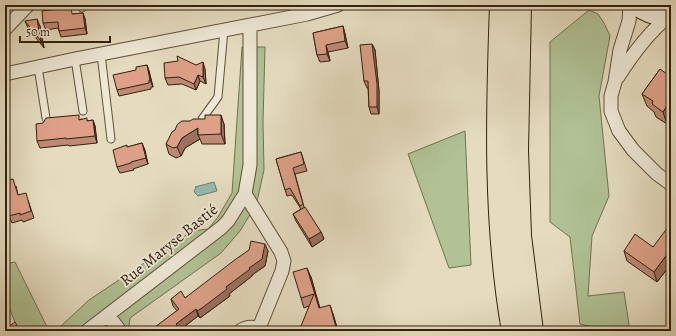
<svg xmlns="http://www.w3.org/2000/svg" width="676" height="336" viewBox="0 0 676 336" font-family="Alegreya,serif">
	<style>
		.green { fill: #b0c296; stroke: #727152 }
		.water { fill: #96bcaf; stroke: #6e7e6e }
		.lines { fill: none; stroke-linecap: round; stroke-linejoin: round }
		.lane-casing { stroke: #604f3a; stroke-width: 9 }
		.street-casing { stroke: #604f3a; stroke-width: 15 }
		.secondary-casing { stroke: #33200d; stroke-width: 21 }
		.highway-casing { stroke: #33200d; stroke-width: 24 }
		.lane { stroke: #eee8d6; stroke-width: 7 }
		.street { stroke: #eee8d6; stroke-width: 13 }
		.secondary { stroke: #eee8d6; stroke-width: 19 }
		.highway { stroke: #e5dcc0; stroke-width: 22 }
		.wall { fill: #be8a76; stroke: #33200d }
		.shaded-wall { fill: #9b7160; stroke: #33200d }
		.building { fill: #dda189; stroke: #33200d }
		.labels { text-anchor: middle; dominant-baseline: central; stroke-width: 3.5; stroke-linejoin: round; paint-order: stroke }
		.street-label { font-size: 16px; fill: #33200d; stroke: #eee8d6 }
	</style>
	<rect width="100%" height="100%" fill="#e5dcc0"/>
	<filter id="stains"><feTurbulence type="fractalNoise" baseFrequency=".005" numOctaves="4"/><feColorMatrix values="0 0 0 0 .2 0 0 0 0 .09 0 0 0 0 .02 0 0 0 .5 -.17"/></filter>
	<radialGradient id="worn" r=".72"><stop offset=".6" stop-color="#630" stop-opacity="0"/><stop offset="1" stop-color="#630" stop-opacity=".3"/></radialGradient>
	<path class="green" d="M 589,10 L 598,14 L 604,23 L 610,36 L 599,96 L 609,196 L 592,236 L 588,296 L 624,292 L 630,331 L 607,331 L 607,330 L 580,324 L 570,237 L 550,222 L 550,42 Z
		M 242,47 L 265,47 L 263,122 L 264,170 L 258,197 L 254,208 L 240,231 L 221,253 L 130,318 L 129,327 L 123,331 L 56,331 L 61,326 L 89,300 L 192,231 L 208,229 L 218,217 L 232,193 Z
		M 465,131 L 471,265 L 449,268 L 408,154 Z
		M 15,262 L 49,331 L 19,331 L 9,308 L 5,293 L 5,264 Z"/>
	<path class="water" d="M 214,182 L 217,191 L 198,196 L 195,193 L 194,191 L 196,188 L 195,187 Z"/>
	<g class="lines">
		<g class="lane-casing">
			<path id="lane" d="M 82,5 L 82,8
				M 101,54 L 111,139
				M 75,59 L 83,111
				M 38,67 L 46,118
				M 202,119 L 218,97 L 224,30"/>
		</g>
		<g class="street-casing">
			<path id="street" d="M 630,5 L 629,21 L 620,50 L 615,82 L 611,96 L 611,111 L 619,131 L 633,150 L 657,174 L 671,184
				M 5,29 L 28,5
				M 5,74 L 75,59 L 307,14 L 338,5
				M 618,77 C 632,55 648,33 668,17
				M 245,194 L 281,252 L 284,261 L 282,271 L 259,328
				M 108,315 L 120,331
				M 87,331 L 221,228 L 228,221 L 245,194 L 250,165 L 250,25
				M 240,331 C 247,326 256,326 263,331"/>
		</g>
		<g class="secondary-casing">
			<path id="secondary" d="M 636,5 C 646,13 658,17 671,16"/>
		</g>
		<g class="highway-casing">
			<path id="highway" d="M 501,5 C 497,114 494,223 513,331
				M 520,5 L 517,150 L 520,236 L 532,331"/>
		</g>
		<use href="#lane" class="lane"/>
		<use href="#street" class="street"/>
		<use href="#secondary" class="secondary"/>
		<use href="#highway" class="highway"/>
	</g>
	<path class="wall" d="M 83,13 L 85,19 L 87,34 L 61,37 L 58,28 L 46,30 L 43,23 L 73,14 Z
		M 25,21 L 40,26 L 44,48 L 28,28 Z
		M 343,26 L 345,34 L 348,48 L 328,52 L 330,61 L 320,62 L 317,55 L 313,33 Z
		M 372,44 L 375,50 L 379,91 L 379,114 L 371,114 L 369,107 L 368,88 L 367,88 L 364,81 Z
		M 147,65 L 149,71 L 153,87 L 151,87 L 151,89 L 119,96 L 117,90 L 136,70 Z
		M 196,65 L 205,69 L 206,84 L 200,81 L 196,90 L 182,84 L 168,85 L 165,78 Z
		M 660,69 L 667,124 L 656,117 L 654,112 L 647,106 L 642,94 Z
		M 81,119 L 88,121 L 93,120 L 95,126 L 97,143 L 69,146 L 68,145 L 40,148 L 37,141 Z
		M 224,124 L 225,144 L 202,144 L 200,139 L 185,148 L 181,156 L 176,158 L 169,154 L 166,144 L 175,130 Z
		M 142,143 L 148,164 L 133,169 L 134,170 L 120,173 L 117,167 L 128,147 Z
		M 301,152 L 307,171 L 295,174 L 304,207 L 321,232 L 324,239 L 312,247 L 296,221 L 293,214 L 301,209 L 292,195 L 287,196 L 276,159 Z
		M 16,186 L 18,195 L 28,200 L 34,218 L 23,222 L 22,220 L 12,223 L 9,216 Z
		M 671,229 L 671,264 L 657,282 L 627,261 L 624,251 L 653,247 Z
		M 268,251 L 265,266 L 252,275 L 252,276 L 229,294 L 230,296 L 204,315 L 200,318 L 198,316 L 180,330 L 180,331 L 151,331 L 177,311 L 173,306 L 171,299 L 185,298 Z
		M 311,277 L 320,308 L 333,314 L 338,331 L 303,331 L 309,306 L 304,308 L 301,298 Z"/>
	<path class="shaded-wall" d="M 83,13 L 85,19 L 87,34 L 85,28 Z
		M 37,19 L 40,26 L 44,48 L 41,41 Z
		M 343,26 L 345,34 L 348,48 L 345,41 Z
		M 372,44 L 375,50 L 379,91 L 379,114 L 377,107 Z
		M 326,45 L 328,52 L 330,61 L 327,54 Z
		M 203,62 L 205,69 L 206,84 L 203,77 Z
		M 147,65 L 149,71 L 153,87 L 150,80 Z
		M 198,75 L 200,81 L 196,90 L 194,84 Z
		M 671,99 L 671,119 L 667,124 L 663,112 Z
		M 221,115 L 224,124 L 225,144 L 221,134 Z
		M 93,120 L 95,126 L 97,143 L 95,136 Z
		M 198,128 L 198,135 L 200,139 L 185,148 L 181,156 L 177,147 L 182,138 Z
		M 142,143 L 145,150 L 148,164 L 146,158 Z
		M 321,232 L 324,239 L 312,247 L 309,239 Z
		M 265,244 L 268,251 L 265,266 L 252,275 L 252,276 L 229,294 L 230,296 L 200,318 L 197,311 L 249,268 Z
		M 671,249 L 671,264 L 657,282 L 654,272 Z
		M 307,268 L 311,277 L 322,317 L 319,308 Z
		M 330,305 L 333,314 L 338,331 L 337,331 Z
		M 196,309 L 198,316 L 180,330 L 180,331 L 174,331 L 176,324 Z"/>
	<path class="building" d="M 71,7 L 72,14 L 83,13 L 85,28 L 59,31 L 58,22 L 43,23 L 42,11 Z
		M 37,19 L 41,41 L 25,21 Z
		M 343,26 L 345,41 L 326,45 L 327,54 L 317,55 L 313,33 Z
		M 372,44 L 377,84 L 377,107 L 369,107 L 368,81 L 364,81 L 360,45 Z
		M 177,56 L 196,65 L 203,62 L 203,77 L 198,75 L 194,84 L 179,77 L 165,78 L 164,63 L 178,61 Z
		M 147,65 L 150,80 L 149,80 L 149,83 L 117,90 L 113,75 L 136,70 L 136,67 Z
		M 660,69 L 671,77 L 671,99 L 663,112 L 652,104 L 653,101 L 642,94 Z
		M 79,115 L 79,120 L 87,118 L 87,121 L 93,120 L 95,136 L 66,139 L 66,138 L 37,141 L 36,124 L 43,123 L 46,118 Z
		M 205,115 L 221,115 L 221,134 L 198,135 L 198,128 L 182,138 L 177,147 L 173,148 L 166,144 L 172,132 L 175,130 L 177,125 L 179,123 L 182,121 L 190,121 L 193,119 L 205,119 Z
		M 142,143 L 146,158 L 131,162 L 131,163 L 117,167 L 113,150 L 127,145 L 127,147 Z
		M 301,152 L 304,164 L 293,168 L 303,204 L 300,206 L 290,188 L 285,190 L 276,159 Z
		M 13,179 L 18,195 L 26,193 L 31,211 L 20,215 L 20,213 L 9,216 L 5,201 L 5,181 Z
		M 305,207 L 321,232 L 309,239 L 293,214 Z
		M 668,227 L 671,229 L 671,249 L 654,272 L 624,251 L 635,234 L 653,247 Z
		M 251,241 L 265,244 L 262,259 L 249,268 L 250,269 L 226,287 L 227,289 L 202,308 L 197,311 L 196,309 L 176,324 L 179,328 L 174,331 L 151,331 L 151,330 L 179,309 L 171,299 L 181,291 L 185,298 L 236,259 L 249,250 Z
		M 307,268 L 319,308 L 330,305 L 337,331 L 303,331 L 301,326 L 314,294 L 301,298 L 293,272 Z
		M 15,322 L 20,331 L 5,331 L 5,325 L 6,324 L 8,327 Z
		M 350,328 L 351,331 L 342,331 Z"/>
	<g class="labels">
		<g class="street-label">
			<text transform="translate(169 245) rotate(-39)">Rue Maryse Bastié</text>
		</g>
	</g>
	<rect width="676" height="336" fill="none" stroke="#e5dcc0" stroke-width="20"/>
	<rect x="6" y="6" width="664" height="324" fill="none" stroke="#33200d" stroke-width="2"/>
	<rect x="10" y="10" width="656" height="316" fill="none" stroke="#33200d"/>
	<path d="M20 36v6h90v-6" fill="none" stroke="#33200d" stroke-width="2"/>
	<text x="26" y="36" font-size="12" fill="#33200d" stroke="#eee8d6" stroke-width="3" paint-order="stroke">50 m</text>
	<rect width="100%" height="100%" filter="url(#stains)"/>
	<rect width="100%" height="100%" fill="url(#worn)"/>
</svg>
